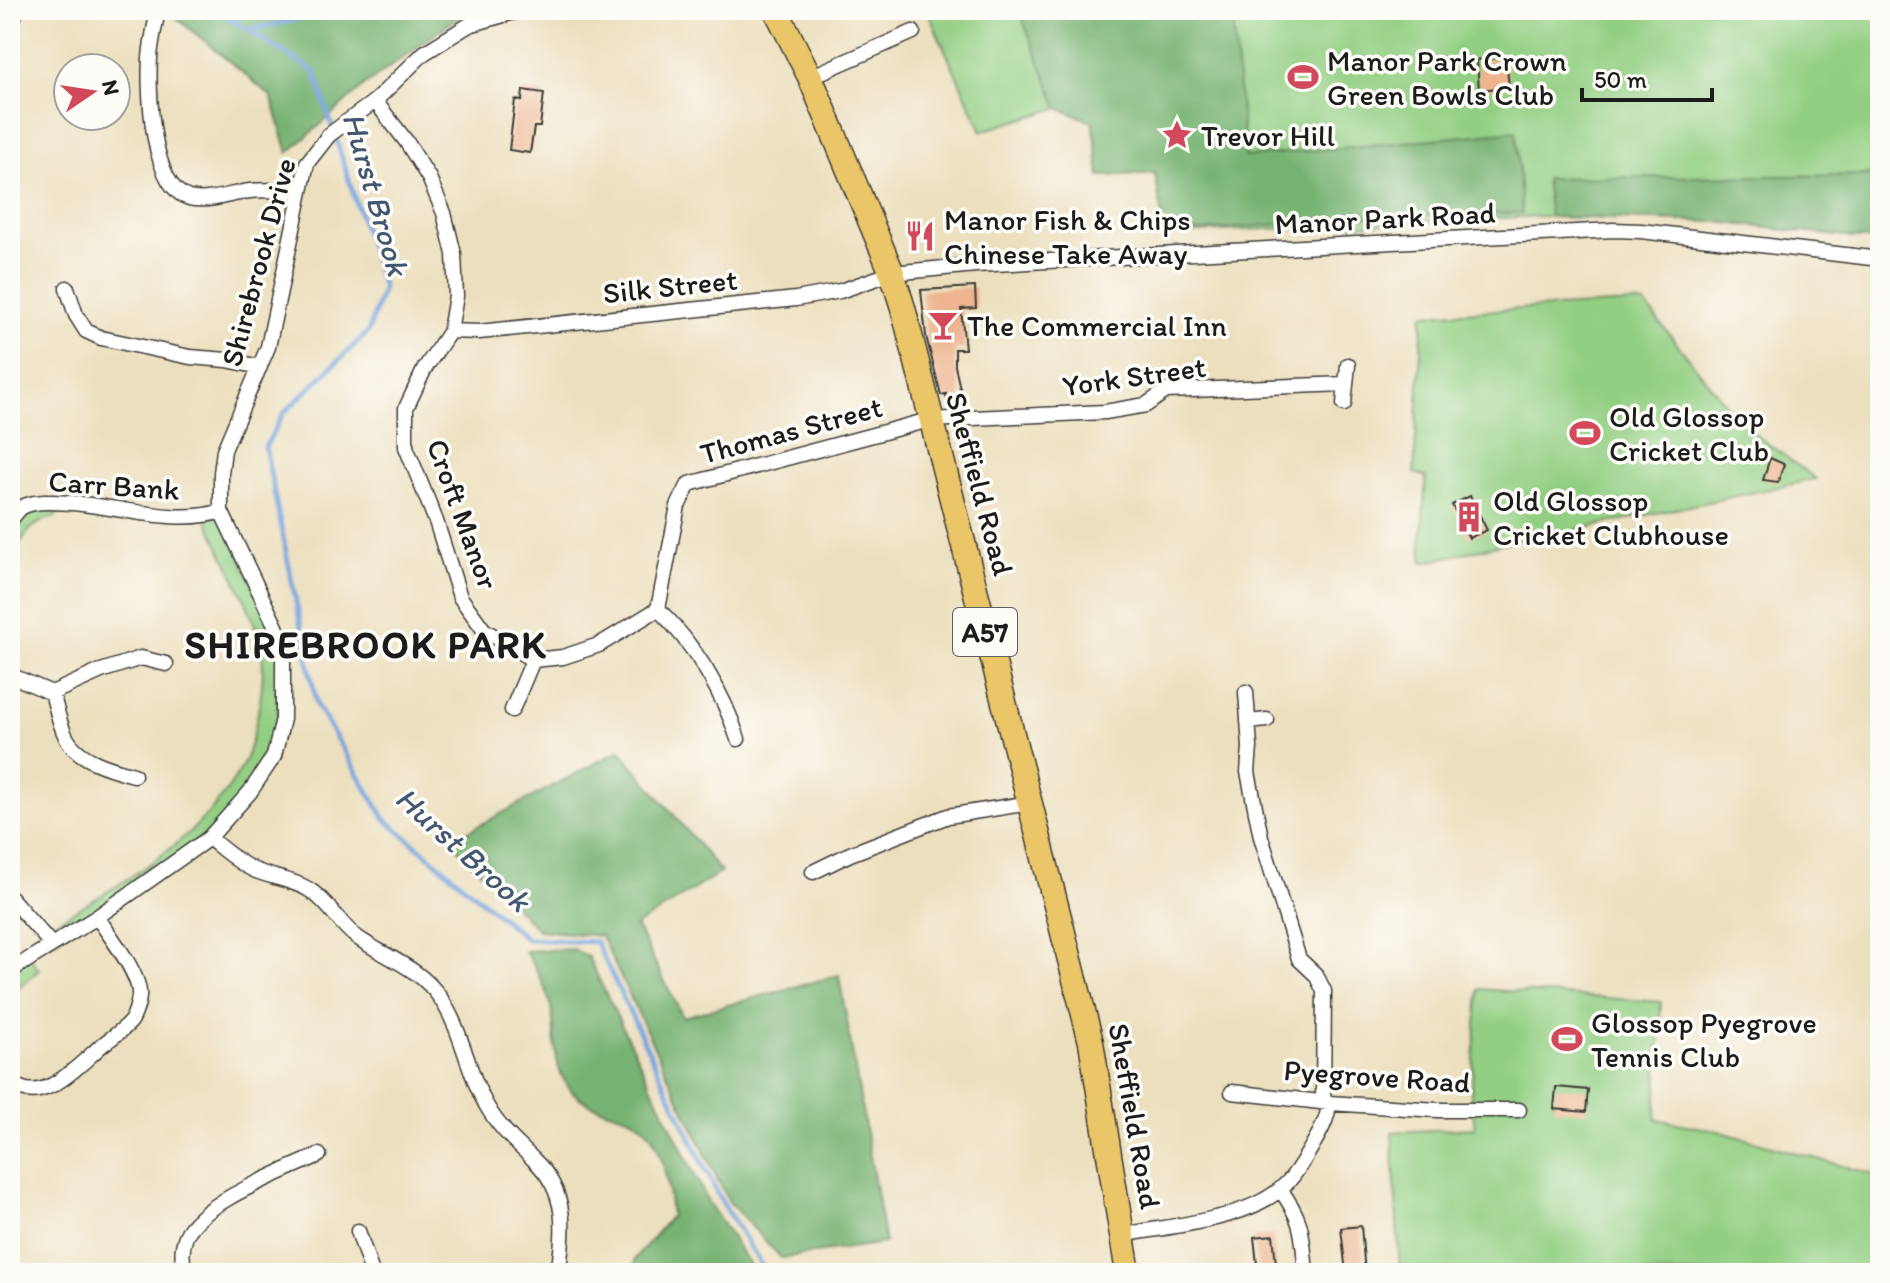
<svg xmlns="http://www.w3.org/2000/svg" width="1890" height="1283" viewBox="0 0 1890 1283" font-family="Itim,sans-serif">
	<style>
		.green { fill: #93cf83; stroke: #587650; stroke-width: 2 }
		.forest { fill: #76b271; stroke: #496746; stroke-width: 2 }
		.lines { fill: none; stroke-linecap: round; stroke-linejoin: round }
		.stream { stroke: #71a0da; stroke-width: 5 }
		.building { fill: #eeb48f }
		.street-casing { stroke: #3b3934; stroke-width: 17 }
		.secondary-casing { stroke: #3b3934; stroke-width: 25 }
		.primary-casing { stroke: #3b3934; stroke-width: 27 }
		.street { stroke: #fff; stroke-width: 14 }
		.secondary { stroke: #f7e8c3; stroke-width: 22 }
		.primary { stroke: #ebc669; stroke-width: 24 }
		.labels { text-anchor: middle; dominant-baseline: central; stroke-width: 7; stroke-linejoin: round; paint-order: stroke }
		.shield { fill: #fdfcf7; stroke: #605f5e; stroke-width: 2 }
		.shield-label { font-size: 28px; font-weight: bold; fill: #1c1c1c }
		.poi-label { font-size: 30px; fill: #1c1c1c; stroke: #fdfcf7; text-anchor: start }
		.street-label { font-size: 30px; fill: #1c1c1c; stroke: #fdfcf7 }
		.water-label { font-size: 32px; font-style: italic; fill: #425771; stroke: #fdfcf7 }
		.district-label { font-size: 38px; font-weight: bold; letter-spacing: 2px; fill: #1c1c1c; stroke: #fdfcf7 }
	</style>
	<rect width="100%" height="100%" fill="#fdfcf7"/>
	<filter id="ink" filterUnits="userSpaceOnUse"><feTurbulence type="fractalNoise" baseFrequency=".0125" numOctaves="2"/><feDisplacementMap in="SourceGraphic" scale="16" xChannelSelector="R" yChannelSelector="G"/><feConvolveMatrix kernelMatrix="1 2 1 2 8 2 1 2 1" color-interpolation-filters="sRGB"/></filter>
	<filter id="wash" filterUnits="userSpaceOnUse"><feTurbulence type="fractalNoise" baseFrequency=".006" numOctaves="4" result="noise"/><feDisplacementMap in="SourceGraphic" scale="32" xChannelSelector="R" yChannelSelector="G"/><feGaussianBlur stdDeviation="1.8" result="paint"/><feColorMatrix in="noise" values="0 0 0 0 0 0 0 0 0 0 0 0 0 0 0 0 0 1.4 0 .05"/><feComposite in="paint" operator="in"/></filter>
	<g filter="url(#wash)">
		<rect width="100%" height="100%" fill="#ecdfbe"/>
		<path class="green" d="M 901,10 L 1880,10 L 1880,241 L 1718,222 L 1543,216 L 1165,234 L 1155,173 L 1100,176 L 1093,121 L 1058,108 L 982,131 L 927,10 Z
			M 1633,303 L 1645,304 L 1730,410 L 1752,432 L 1816,479 L 1548,536 L 1534,536 L 1423,563 L 1421,544 L 1426,477 L 1414,473 L 1423,314 Z
			M 65,502 L 55,517 C 29,522 21,540 10,563 L 10,521 L 21,508 Z
			M 221,511 L 283,656 L 274,756 L 227,819 L 51,944 L 39,931 C 111,890 198,845 240,770 C 250,753 254,731 258,712 C 262,693 264,670 262,651 C 256,612 221,555 206,517 Z
			M 30,957 L 39,970 L 10,995 L 10,971 Z
			M 1479,989 L 1661,1002 L 1656,1119 L 1718,1131 L 1879,1176 L 1869,1273 L 1400,1273 L 1392,1132 L 1475,1128 L 1471,1095 Z"/>
		<path class="forest" d="M 167,10 L 468,10 L 364,86 L 288,153 L 271,96 Z
			M 1019,10 L 1343,10 L 1233,20 L 1245,157 L 1516,131 L 1522,213 L 1358,217 L 1165,234 L 1155,173 L 1100,176 L 1093,122 L 1058,108 Z
			M 1880,175 L 1880,241 L 1718,222 L 1550,217 L 1545,178 Z
			M 620,750 L 721,872 L 636,926 L 683,1017 L 839,975 L 885,1243 L 781,1258 L 728,1201 L 601,936 L 538,930 L 450,841 Z
			M 573,949 L 588,957 L 708,1202 L 755,1273 L 634,1273 L 635,1259 L 671,1216 C 668,1186 664,1131 630,1118 C 610,1110 586,1108 570,1089 C 552,1067 556,1039 552,1012 C 548,990 537,970 525,951 Z"/>
		<g class="lines">
			<path class="stream" d="M 216,10 L 315,72 L 383,288 L 368,332 L 284,413 L 265,447 L 317,706 L 385,819 L 527,939 L 596,942 L 720,1199 L 766,1273
				M 249,30 L 340,10"/>
		</g>
		<g id="blocks">
			<path class="building" d="M 1506,57 L 1509,87 L 1479,90 L 1477,60 Z
				M 523,90 L 544,93 L 540,127 L 534,127 L 530,153 L 509,150 L 515,100 L 522,101 Z
				M 975,287 L 976,308 L 961,309 L 965,349 L 955,349 L 955,366 L 962,398 L 947,401 L 946,394 L 941,395 L 926,336 L 921,290 Z
				M 1770,458 L 1784,464 L 1778,482 L 1763,480 Z
				M 1470,496 L 1487,530 L 1469,538 L 1452,505 Z
				M 1556,1087 L 1588,1090 L 1586,1112 L 1554,1109 Z
				M 1361,1226 L 1365,1273 L 1346,1273 L 1341,1228 Z
				M 1273,1235 L 1277,1273 L 1258,1273 L 1254,1237 Z"/>
		</g>
	</g>
	<g filter="url(#ink)">
		<use href="#blocks" fill-opacity="0" stroke="#3b3934" stroke-width="2"/>
		<g class="lines">
			<g class="street-casing">
				<path id="street" d="M 158,10 C 155,26 151,42 150,58 C 148,91 151,187 189,198 C 208,203 232,193 250,191 C 266,189 283,191 299,191
					M 810,77 L 913,32
					M 375,101 L 406,141 L 429,178 L 444,213 L 454,254 L 456,296 L 450,331 L 425,368 L 406,408 L 406,447 L 436,521 L 460,597 L 484,630 L 533,660 L 563,657 L 599,645 L 658,609 L 678,506 L 689,484 L 929,420 L 1105,412 L 1146,405 L 1166,391 L 1346,384
					M 67,288 L 76,315 L 86,331 L 101,338 L 190,357 L 227,360 L 260,367
					M 450,331 L 479,332 L 796,299 L 840,291 L 892,273 L 976,265 L 1613,230 L 1641,231 L 1880,259
					M 1344,404 L 1348,365
					M 10,521 C 13,517 18,510 22,507 C 37,500 56,502 72,503 C 116,506 179,526 221,511
					M 658,609 C 694,644 723,692 738,739
					M 10,675 L 52,693 C 56,706 59,722 65,735 C 76,760 111,769 134,775
					M 1246,692 L 1250,747 L 1248,772 L 1261,837 L 1299,959 L 1316,975 L 1324,991 L 1323,1102
					M 52,693 L 101,671 L 141,658 L 166,664
					M 512,710 L 533,660
					M 1248,722 L 1267,720
					M 209,838 C 223,849 238,863 254,870 C 272,878 296,880 311,891 C 330,903 340,926 358,938 C 387,958 421,968 441,999 C 465,1035 468,1080 493,1116 C 505,1134 519,1145 534,1160 C 568,1192 565,1231 558,1273
					M 813,872 L 850,854 L 948,816 L 1030,803
					M 10,897 L 51,944
					M 10,971 L 97,917 L 209,838 L 250,792 L 274,756 L 283,719 L 283,656 L 277,629 L 221,511 L 221,473 L 224,450 L 268,347 L 307,163 L 329,135 L 375,101 L 424,53 L 469,25 L 521,10
					M 10,1080 C 38,1112 80,1064 102,1045 C 111,1038 124,1030 131,1021 C 135,1015 140,999 139,992 C 138,972 109,934 97,917
					M 1232,1092 L 1329,1103 L 1438,1110 L 1519,1110
					M 1280,1189 C 1304,1222 1302,1234 1306,1273
					M 358,1231 L 372,1273
					M 1123,1235 C 1172,1225 1249,1221 1286,1184 C 1296,1174 1304,1160 1311,1148 C 1319,1134 1328,1120 1329,1103
					M 185,1273 C 182,1259 181,1249 186,1236 C 202,1201 284,1172 319,1155"/>
			</g>
			<g class="secondary-casing">
				<path id="secondary" d="M 10,16 L 11,10"/>
			</g>
			<g class="primary-casing">
				<path id="primary" d="M 776,10 L 810,77 L 892,273 L 903,308 L 1091,1042 L 1128,1273"/>
			</g>
			<use href="#street" class="street"/>
			<use href="#secondary" class="secondary"/>
			<use href="#primary" class="primary"/>
		</g>
	</g>
	<defs>
		<g id="stadium-bare" transform="scale(2.4)"><path d="M0-5a6.5 5 0 1 0 0 10a6.5 5 0 1 0 0-10ZM-3.5-1.8h7v3.6h-7Z" fill="#d1495b" stroke="#fdfcf7" stroke-width="2.5" paint-order="stroke"/></g>
		<g id="sight-bare" transform="scale(2.4)"><path d="M0-6L1.8-2.2L6-1.7L2.9 1.2L3.7 5.4L0 3.3L-3.7 5.4L-2.9 1.2L-6-1.7L-1.8-2.2Z" fill="#d1495b" stroke="#fdfcf7" stroke-width="2.5" paint-order="stroke"/></g>
		<g id="restaurant-bare" transform="scale(2.4)"><path d="M-5-6h1v4h1v-4h1v4h1v-4h1v5L-1.5 .5V6h-2V.5L-5-1ZM5-6V6H3V1.5H1.5Q1.5-4 5-6Z" fill="#d1495b" stroke="#fdfcf7" stroke-width="2.5" paint-order="stroke"/></g>
		<g id="bar-bare" transform="scale(2.4)"><path d="M-6-5H6L.8 .8V4.5H3.5V6h-7V4.5H-.8V.8Z" fill="#d1495b" stroke="#fdfcf7" stroke-width="2.5" paint-order="stroke"/></g>
		<g id="building-bare" transform="scale(2.4)"><path d="M-4-6H4V6H1V3H-1V6H-4ZM-2.5-4.3h1.7v1.8h-1.7ZM.8-4.3h1.7v1.8H.8ZM-2.5-1h1.7V.8h-1.7ZM.8-1h1.7V.8H.8Z" fill="#d1495b" stroke="#fdfcf7" stroke-width="2.5" paint-order="stroke"/></g>
	</defs>
	<g fill-rule="evenodd">
		<use href="#stadium-bare" x="1303" y="77"/>
		<use href="#sight-bare" x="1177" y="135"/>
		<use href="#restaurant-bare" x="920" y="236"/>
		<use href="#bar-bare" x="943" y="325"/>
		<use href="#stadium-bare" x="1585" y="433"/>
		<use href="#building-bare" x="1469" y="517"/>
		<use href="#stadium-bare" x="1567" y="1039"/>
	</g>
	<g class="labels">
		<rect class="shield" x="953" y="608" width="64" height="48" rx="6"/>
		<g class="shield-label">
			<text x="985" y="632">A57</text>
		</g>
		<g class="poi-label">
			<text x="1327" y="60">Manor Park Crown<tspan x="1327" dy="34">Green Bowls Club</tspan></text>
			<text x="1201" y="135">Trevor Hill</text>
			<text x="944" y="219">Manor Fish &amp; Chips<tspan x="944" dy="34">Chinese Take Away</tspan></text>
			<text x="967" y="325">The Commercial Inn</text>
			<text x="1609" y="416">Old Glossop<tspan x="1609" dy="34">Cricket Club</tspan></text>
			<text x="1493" y="500">Old Glossop<tspan x="1493" dy="34">Cricket Clubhouse</tspan></text>
			<text x="1591" y="1022">Glossop Pyegrove<tspan x="1591" dy="34">Tennis Club</tspan></text>
		</g>
		<g class="street-label">
			<text transform="translate(1385 218) rotate(-3)">Manor Park Road</text>
			<text transform="translate(258 262) rotate(-75)">Shirebrook Drive</text>
			<text transform="translate(670 286) rotate(-6)">Silk Street</text>
			<text transform="translate(1134 376) rotate(-8)">York Street</text>
			<text transform="translate(791 430) rotate(-15)">Thomas Street</text>
			<text transform="translate(980 484) rotate(75)">Sheffield Road</text>
			<text transform="translate(114 485) rotate(4)">Carr Bank</text>
			<text transform="translate(463 514) rotate(70)">Croft Manor</text>
			<text transform="translate(1377 1076) rotate(4)">Pyegrove Road</text>
			<text transform="translate(1135 1116) rotate(80)">Sheffield Road</text>
		</g>
		<g class="water-label">
			<text transform="translate(376 194) rotate(74)">Hurst Brook</text>
			<text transform="translate(463 849) rotate(42)">Hurst Brook</text>
		</g>
		<g class="district-label">
			<text x="366" y="645">SHIREBROOK PARK</text>
		</g>
	</g>
	<rect width="1890" height="1283" fill="none" stroke="#fdfcf7" stroke-width="40"/>
	<g transform="translate(92 92) rotate(77)"><circle r="38" fill="#fdfcf7" stroke="#a3a29f" stroke-width="2"/>
	<path d="M0-6L14 30L0 20L-14 30Z" fill="#d1495b"/>
	<text y="-12" font-size="22" font-weight="bold" text-anchor="middle" fill="#1c1c1c">N</text>
	</g>
	<path d="M1582 88v12h130v-12" fill="none" stroke="#1c1c1c" stroke-width="4"/>
	<text x="1594" y="88" font-size="24" fill="#1c1c1c" stroke="#fdfcf7" stroke-width="6" paint-order="stroke">50 m</text>
</svg>
